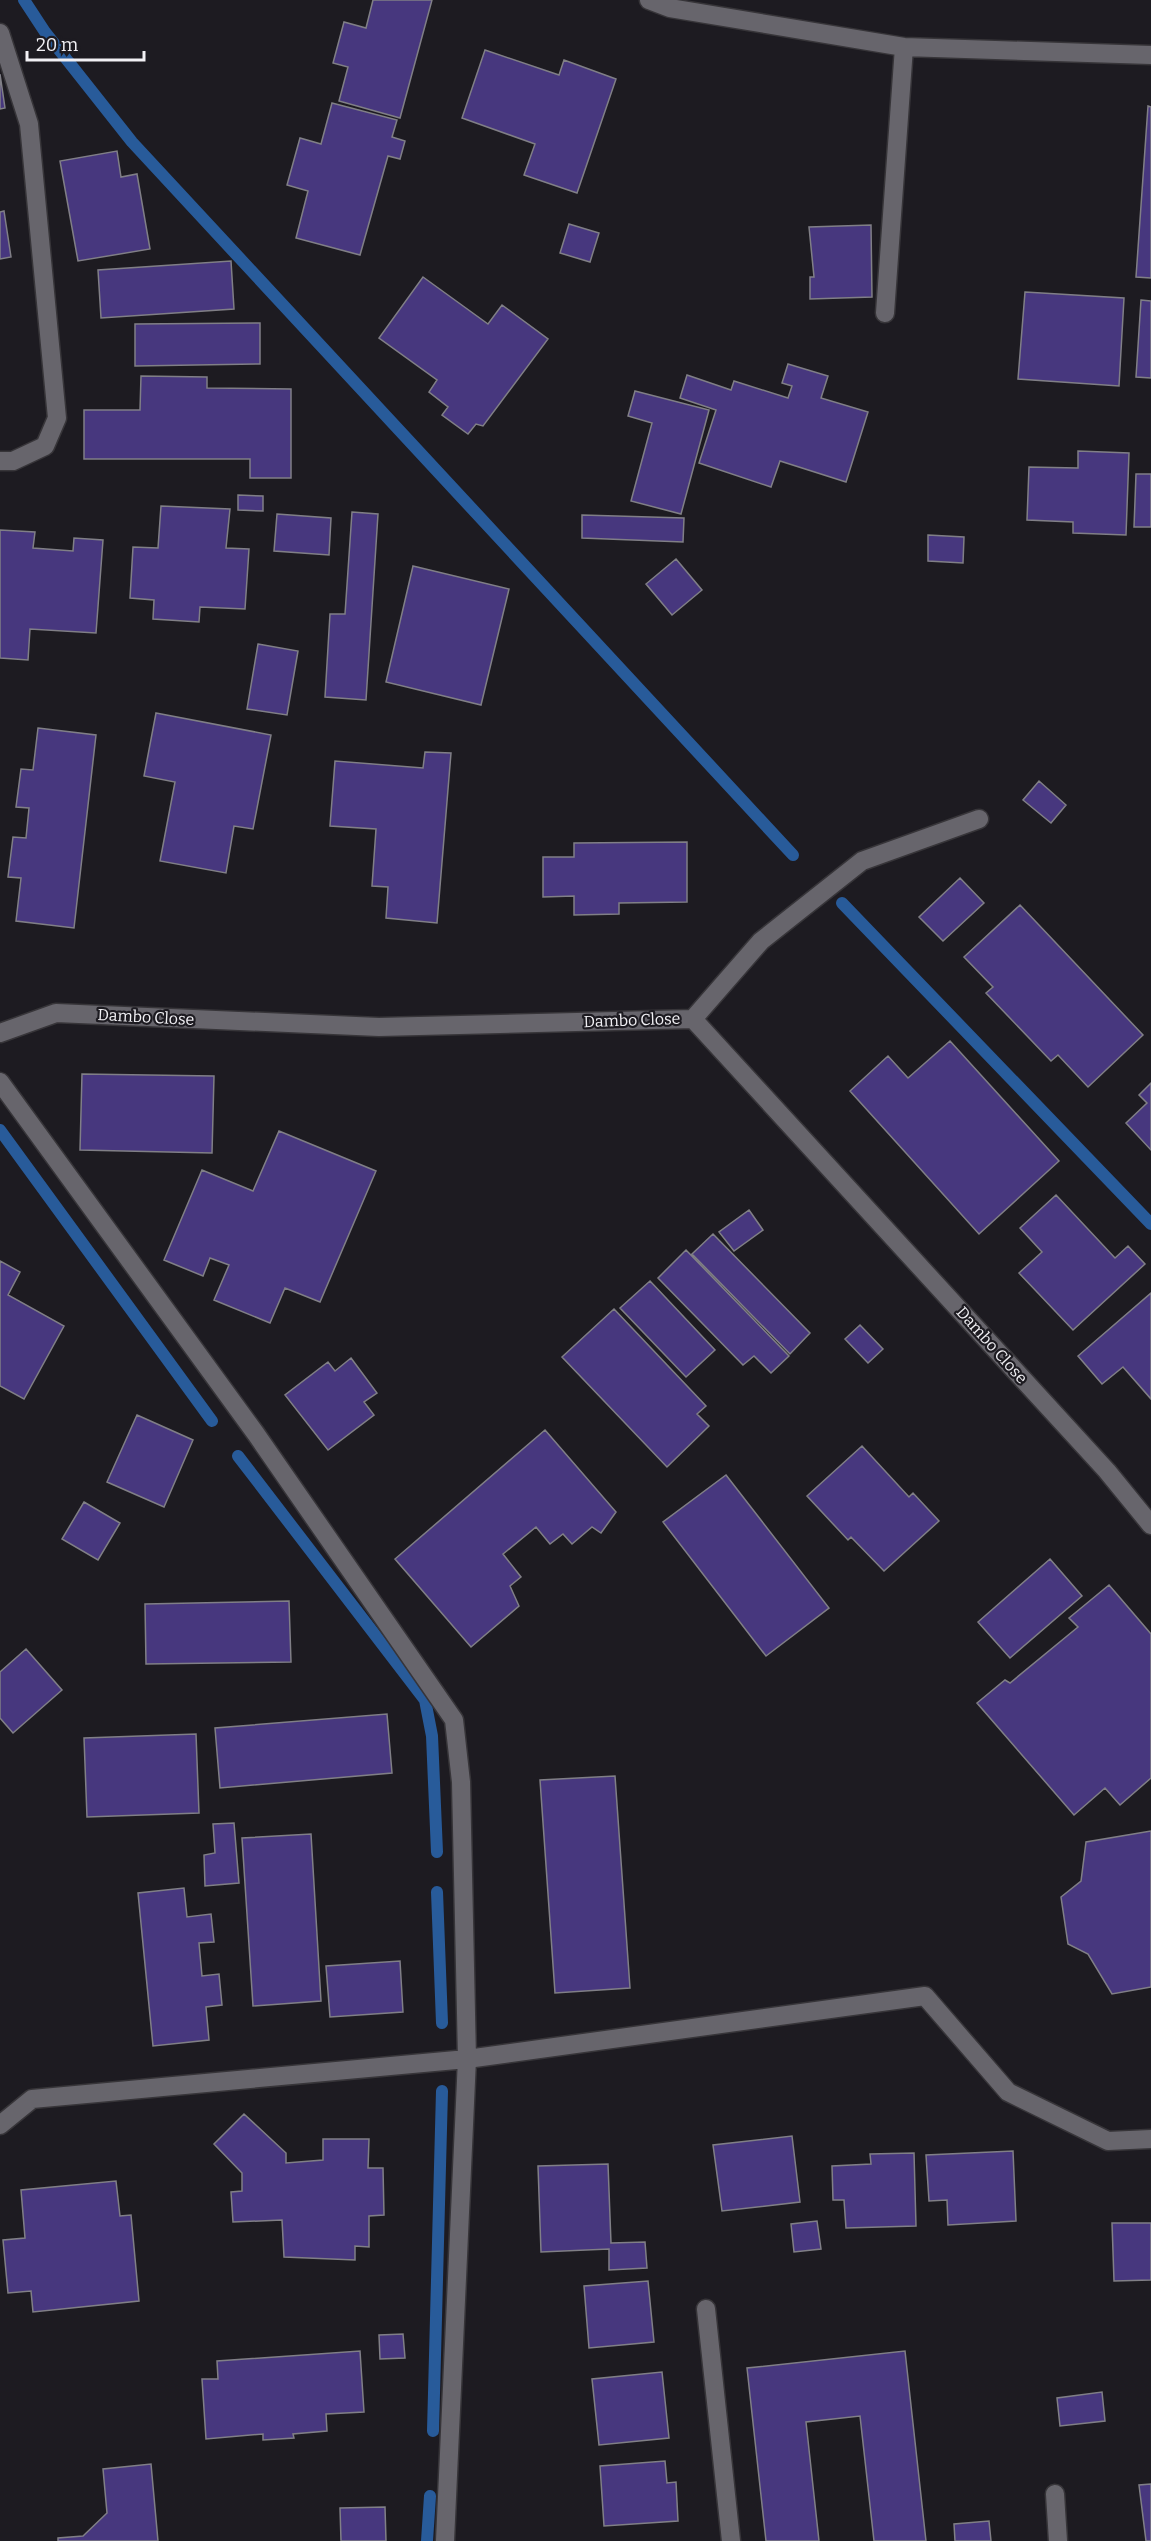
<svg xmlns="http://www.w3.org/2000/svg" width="1151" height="2541" viewBox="0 0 1151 2541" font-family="Bitter,serif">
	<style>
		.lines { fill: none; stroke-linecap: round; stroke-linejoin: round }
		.stream { stroke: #285b9a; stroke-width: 12 }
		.building { fill: #47377e; stroke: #807f86; stroke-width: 1.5 }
		.minor-casing { stroke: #373539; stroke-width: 21 }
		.minor { stroke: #67656c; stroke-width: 18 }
		.labels { text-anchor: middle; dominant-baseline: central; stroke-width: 4.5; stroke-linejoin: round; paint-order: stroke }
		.street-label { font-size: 16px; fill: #f1f0f4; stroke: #1d1b21 }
	</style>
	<rect width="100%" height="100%" fill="#1d1b21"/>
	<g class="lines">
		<path class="stream" d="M 24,0 L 45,32 L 132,142 L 793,855
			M 842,903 L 1151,1224
			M 0,1130 L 212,1421
			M 238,1456 L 425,1700 L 432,1736 L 437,1852
			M 437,1892 L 442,2023
			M 433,2431 L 442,2091
			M 427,2541 L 430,2496"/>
	</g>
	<path class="building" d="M 373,0 L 432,0 L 400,118 L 339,101 L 348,67 L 333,63 L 344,22 L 366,28 Z
		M 485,50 L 559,75 L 564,60 L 616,79 L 577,193 L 524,175 L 535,144 L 462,118 Z
		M 0,74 L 5,108 L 0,109 Z
		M 332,103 L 397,120 L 392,137 L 405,141 L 400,159 L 388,156 L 360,255 L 296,238 L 308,191 L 287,185 L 300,138 L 321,144 Z
		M 1148,106 L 1151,107 L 1151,278 L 1136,277 Z
		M 117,151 L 121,177 L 137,174 L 150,249 L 78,261 L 60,161 Z
		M 4,211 L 11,257 L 0,259 L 0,212 Z
		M 569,224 L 599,233 L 590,262 L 560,253 Z
		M 871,225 L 872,297 L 810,299 L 810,277 L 814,277 L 809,227 Z
		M 231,261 L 234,309 L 101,318 L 98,270 Z
		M 423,277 L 488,324 L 502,305 L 548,339 L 483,426 L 476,424 L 468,434 L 442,415 L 448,407 L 429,392 L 437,380 L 379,338 Z
		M 1025,292 L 1124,298 L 1119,386 L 1018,379 Z
		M 1141,300 L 1151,301 L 1151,378 L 1136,377 Z
		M 260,323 L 260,364 L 135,366 L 135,324 Z
		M 788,364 L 828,376 L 821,398 L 868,412 L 846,482 L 780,461 L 771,487 L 699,463 L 716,410 L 680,398 L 687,375 L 731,390 L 734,381 L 788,398 L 792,386 L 782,383 Z
		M 141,376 L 207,377 L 207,388 L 291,389 L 291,478 L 250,478 L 250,459 L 84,459 L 84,410 L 140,410 Z
		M 635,391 L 709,410 L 681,514 L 631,501 L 652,423 L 628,416 Z
		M 1078,451 L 1129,453 L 1126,535 L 1073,533 L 1073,522 L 1027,520 L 1029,467 L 1078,468 Z
		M 1136,474 L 1151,474 L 1151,527 L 1134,527 Z
		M 238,495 L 263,496 L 263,511 L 238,510 Z
		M 161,506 L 230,509 L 226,548 L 249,549 L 245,609 L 200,607 L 199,622 L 153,619 L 154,600 L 130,598 L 133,547 L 158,548 Z
		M 352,512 L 378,514 L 366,700 L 325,697 L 330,614 L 345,614 Z
		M 277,514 L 331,518 L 329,555 L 274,551 Z
		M 582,515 L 684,518 L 683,542 L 582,538 Z
		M 0,530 L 35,532 L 33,548 L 73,551 L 74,538 L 103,540 L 96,633 L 30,629 L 28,660 L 0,658 Z
		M 928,535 L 964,537 L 963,563 L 928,561 Z
		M 676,559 L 702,590 L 672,615 L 646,584 Z
		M 413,566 L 509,589 L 481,705 L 386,682 Z
		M 258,644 L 298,651 L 287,715 L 247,709 Z
		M 156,713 L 271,735 L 253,829 L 234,826 L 226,873 L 160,861 L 175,782 L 144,776 Z
		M 38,728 L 96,735 L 74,928 L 16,921 L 21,878 L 8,877 L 13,837 L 26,838 L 29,808 L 16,807 L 21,769 L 33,770 Z
		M 425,752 L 451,753 L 437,923 L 386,918 L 388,887 L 372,886 L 376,829 L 330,826 L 335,761 L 423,768 Z
		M 1039,781 L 1066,805 L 1051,823 L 1023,800 Z
		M 687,842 L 687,902 L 619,903 L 619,914 L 574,915 L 574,896 L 543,897 L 543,857 L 574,857 L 574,843 Z
		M 960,878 L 984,903 L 943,941 L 919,917 Z
		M 1020,905 L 1143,1035 L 1088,1087 L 1058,1055 L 1051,1061 L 986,993 L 993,987 L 964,957 Z
		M 950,1041 L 1059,1161 L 979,1234 L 850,1091 L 888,1056 L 908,1078 Z
		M 82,1074 L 214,1076 L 212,1153 L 80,1150 Z
		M 1151,1083 L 1151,1150 L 1126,1123 L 1147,1103 L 1139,1095 Z
		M 279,1131 L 376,1171 L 320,1302 L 285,1288 L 270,1323 L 214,1300 L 229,1265 L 210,1258 L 203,1276 L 164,1260 L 202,1170 L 253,1191 Z
		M 1056,1195 L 1115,1258 L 1128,1246 L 1145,1264 L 1073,1330 L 1019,1273 L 1042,1252 L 1020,1228 Z
		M 749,1210 L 763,1230 L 734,1251 L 719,1232 Z
		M 713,1234 L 810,1333 L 790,1354 L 692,1254 Z
		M 686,1250 L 789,1356 L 771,1373 L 754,1356 L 743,1365 L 658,1278 Z
		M 0,1261 L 20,1272 L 8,1295 L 64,1326 L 24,1399 L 0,1386 Z
		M 650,1281 L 715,1350 L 686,1377 L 620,1308 Z
		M 1151,1293 L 1151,1399 L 1123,1367 L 1102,1384 L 1078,1356 Z
		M 614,1309 L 706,1406 L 697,1414 L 709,1426 L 667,1467 L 562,1357 Z
		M 860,1325 L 883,1349 L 868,1363 L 845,1339 Z
		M 351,1358 L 377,1393 L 364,1402 L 374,1415 L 328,1450 L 285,1395 L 328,1362 L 335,1371 Z
		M 137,1415 L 193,1440 L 164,1507 L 107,1482 Z
		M 545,1430 L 616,1512 L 601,1533 L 592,1527 L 572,1544 L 563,1534 L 550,1544 L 536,1527 L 503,1554 L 521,1577 L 510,1586 L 519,1606 L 471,1647 L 395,1559 Z
		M 862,1446 L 909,1497 L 913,1493 L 939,1521 L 884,1571 L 851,1537 L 848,1540 L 807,1496 Z
		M 726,1475 L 829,1608 L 766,1656 L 663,1522 Z
		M 84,1502 L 120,1523 L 98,1560 L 62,1539 Z
		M 1050,1559 L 1082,1596 L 1010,1658 L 978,1622 Z
		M 1109,1585 L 1151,1634 L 1151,1778 L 1120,1805 L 1105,1788 L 1074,1815 L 977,1703 L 1005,1680 L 1010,1683 L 1078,1627 L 1069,1618 Z
		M 289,1601 L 291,1662 L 146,1664 L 145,1604 Z
		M 26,1649 L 62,1690 L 13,1733 L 0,1718 L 0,1672 Z
		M 387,1714 L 392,1773 L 220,1788 L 215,1728 Z
		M 196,1734 L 199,1813 L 87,1817 L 84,1738 Z
		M 615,1776 L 630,1988 L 555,1993 L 540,1780 Z
		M 234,1823 L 239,1883 L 205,1886 L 204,1855 L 215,1853 L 213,1824 Z
		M 1151,1831 L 1151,1987 L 1112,1994 L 1088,1954 L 1068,1944 L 1061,1897 L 1081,1881 L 1086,1842 Z
		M 311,1834 L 321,2001 L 253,2006 L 242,1838 Z
		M 184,1888 L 187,1917 L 211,1914 L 214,1942 L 199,1943 L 202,1976 L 219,1974 L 222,2005 L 206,2007 L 209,2040 L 153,2046 L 138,1893 Z
		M 400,1961 L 403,2012 L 330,2017 L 326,1966 Z
		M 244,2114 L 286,2153 L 286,2163 L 323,2160 L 323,2139 L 369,2139 L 368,2168 L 383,2168 L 384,2215 L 369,2216 L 369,2247 L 355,2246 L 355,2260 L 284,2257 L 282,2220 L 233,2222 L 231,2192 L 242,2191 L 242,2173 L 214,2144 Z
		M 792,2136 L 800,2202 L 722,2211 L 713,2145 Z
		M 1013,2151 L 1016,2221 L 948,2225 L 947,2200 L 929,2201 L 926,2155 Z
		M 914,2153 L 916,2226 L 846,2228 L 844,2200 L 833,2200 L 832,2166 L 871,2164 L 870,2154 Z
		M 608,2164 L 611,2243 L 645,2242 L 647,2268 L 609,2270 L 609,2249 L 541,2252 L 538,2166 Z
		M 116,2181 L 120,2216 L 131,2215 L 139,2301 L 33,2312 L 31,2291 L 8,2293 L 3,2240 L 25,2238 L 21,2190 Z
		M 817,2221 L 821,2249 L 794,2252 L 791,2224 Z
		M 1112,2223 L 1151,2223 L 1151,2280 L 1114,2281 Z
		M 648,2281 L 654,2342 L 589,2348 L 584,2286 Z
		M 403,2334 L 405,2358 L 380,2359 L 379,2335 Z
		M 360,2351 L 364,2412 L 326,2414 L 327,2431 L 293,2434 L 294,2438 L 263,2440 L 263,2434 L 206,2439 L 202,2379 L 218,2379 L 217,2361 Z
		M 905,2351 L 926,2541 L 874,2541 L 860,2416 L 806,2422 L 819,2541 L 766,2541 L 747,2368 Z
		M 662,2372 L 669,2438 L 599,2445 L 592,2379 Z
		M 1102,2392 L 1105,2421 L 1060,2426 L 1057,2398 Z
		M 665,2461 L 667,2483 L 676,2482 L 678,2521 L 604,2526 L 600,2466 Z
		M 151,2464 L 158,2541 L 58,2541 L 58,2538 L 83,2536 L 107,2513 L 103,2469 Z
		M 1151,2484 L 1151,2541 L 1146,2541 L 1139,2485 Z
		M 385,2507 L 386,2541 L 341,2541 L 340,2508 Z
		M 989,2521 L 991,2541 L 955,2541 L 954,2524 Z"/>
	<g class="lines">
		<g class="minor-casing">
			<path id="minor" d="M 649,0 L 670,8 L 904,47 L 1151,55
				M 0,33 L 29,124 L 57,418 L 45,446 L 13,461 L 0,461
				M 885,313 L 904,47
				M 693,1019 L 761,941 L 862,861 L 979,819
				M 0,1033 L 56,1013 L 379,1027 L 693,1019 L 1107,1471 L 1151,1525
				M 0,1082 L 256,1434 L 454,1720 L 461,1782 L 467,2059 L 445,2541
				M 0,2125 L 32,2099 L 467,2059 L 925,1996 L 1008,2092 L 1108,2141 L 1151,2139
				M 706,2309 L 731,2541
				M 1055,2494 L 1058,2541"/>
		</g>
		<use href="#minor" class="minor"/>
	</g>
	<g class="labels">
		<g class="street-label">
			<text transform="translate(146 1017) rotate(3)">Dambo Close</text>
			<text transform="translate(632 1020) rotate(-2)">Dambo Close</text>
			<text transform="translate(992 1345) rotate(48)">Dambo Close</text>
		</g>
	</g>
	<path d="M27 51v9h117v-9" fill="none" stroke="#f1f0f4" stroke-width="3"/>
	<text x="36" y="51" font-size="18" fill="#f1f0f4" stroke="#1d1b21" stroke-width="4.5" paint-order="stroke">20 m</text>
</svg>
